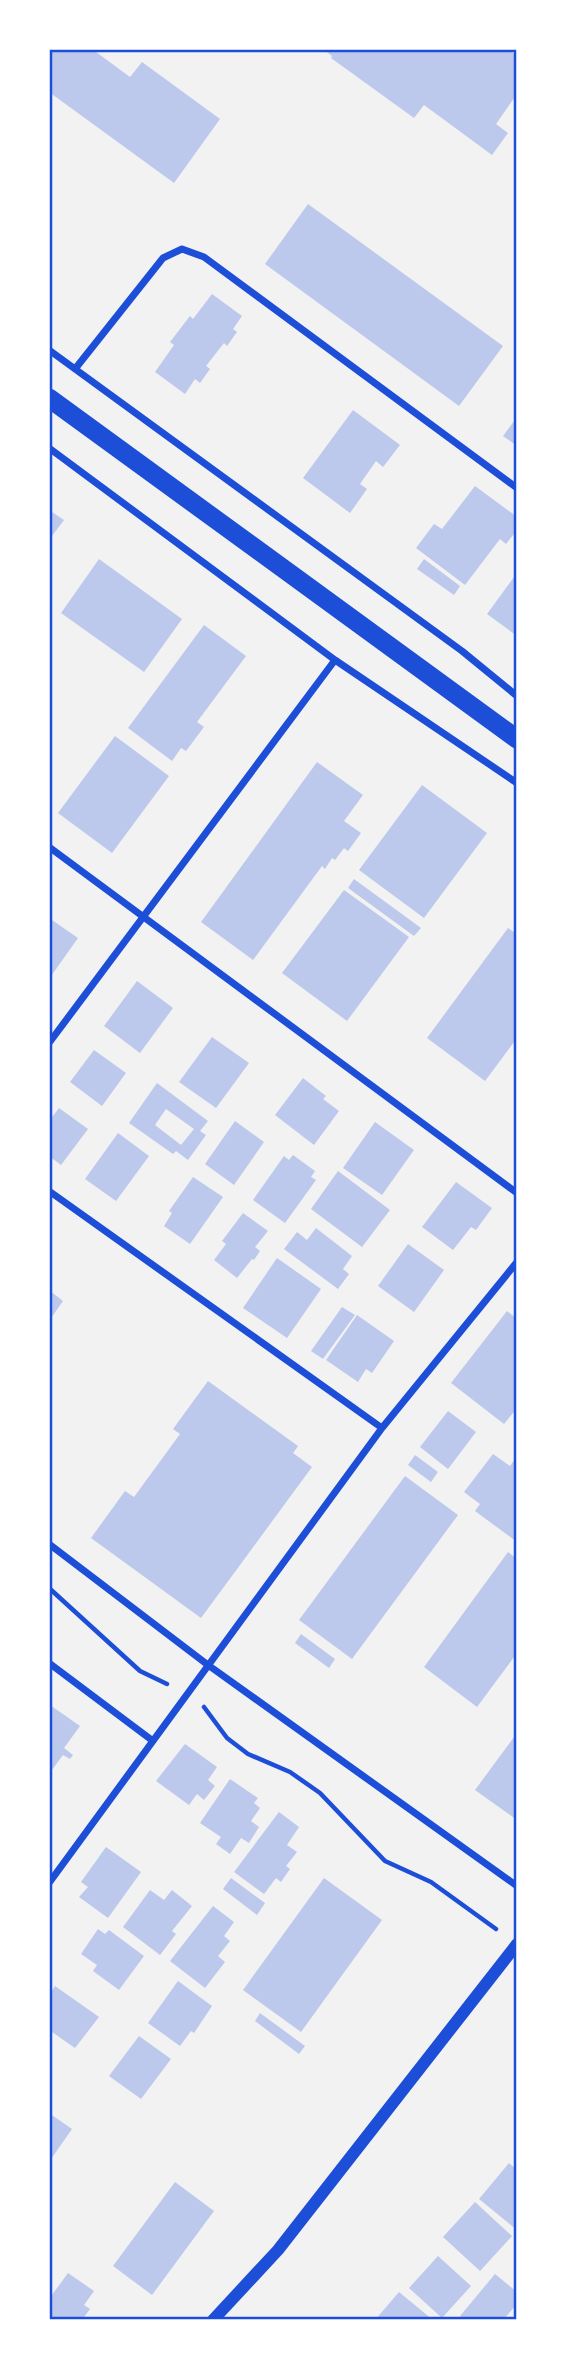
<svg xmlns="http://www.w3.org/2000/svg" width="566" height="2369" viewBox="0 0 566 2369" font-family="Signika,sans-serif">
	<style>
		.building { fill: #bdc9ec; fill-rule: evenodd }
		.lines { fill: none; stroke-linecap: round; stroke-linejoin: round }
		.path { stroke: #1d4ed8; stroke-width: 4.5 }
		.minor { stroke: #1d4ed8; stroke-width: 7 }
		.tertiary { stroke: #1d4ed8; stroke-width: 12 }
		.trunk { stroke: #1d4ed8; stroke-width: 19 }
		.neatline { fill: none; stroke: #1d4ed8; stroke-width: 2.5 }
	</style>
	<rect width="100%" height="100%" fill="#f2f2f2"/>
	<path class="building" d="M 49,49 L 92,49 L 130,77 L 142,62 L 220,119 L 174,183 L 49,92 Z
		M 323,49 L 508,49 L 517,56 L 517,94 L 496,124 L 508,133 L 492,155 L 424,105 L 414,118 L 331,58 L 332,56 Z
		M 308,204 L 503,346 L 459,406 L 265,264 Z
		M 212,294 L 242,316 L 233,329 L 237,332 L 227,346 L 224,343 L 206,366 L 210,369 L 200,383 L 195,379 L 185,394 L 155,372 L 174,345 L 170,342 L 190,316 L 193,319 Z
		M 353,410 L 400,445 L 383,467 L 376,461 L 360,484 L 367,489 L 350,513 L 303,478 Z
		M 517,417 L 517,446 L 503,436 Z
		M 475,486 L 517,517 L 517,530 L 506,544 L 500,539 L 465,585 L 416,548 L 434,524 L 442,529 Z
		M 49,510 L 64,520 L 49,540 Z
		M 99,559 L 182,619 L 144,672 L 61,613 Z
		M 424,559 L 460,586 L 454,595 L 417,569 Z
		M 517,573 L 517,636 L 487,614 Z
		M 204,625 L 246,656 L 197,722 L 204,727 L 186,751 L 181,748 L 172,761 L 128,728 Z
		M 115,736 L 169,776 L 112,853 L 58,813 Z
		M 317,762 L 363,795 L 344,821 L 361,833 L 348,851 L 344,848 L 335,860 L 332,858 L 325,869 L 322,866 L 253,960 L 201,922 Z
		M 422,785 L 487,833 L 424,918 L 359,870 Z
		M 354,879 L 421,928 L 414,936 L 348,888 Z
		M 344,890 L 409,937 L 347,1021 L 282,973 Z
		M 49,918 L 78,938 L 49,979 Z
		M 508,928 L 517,934 L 517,1038 L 485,1081 L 427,1038 Z
		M 137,981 L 173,1008 L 140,1053 L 104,1026 Z
		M 212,1037 L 249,1063 L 216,1108 L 179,1082 Z
		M 94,1050 L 126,1073 L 102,1106 L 70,1082 Z
		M 303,1078 L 326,1096 L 323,1099 L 339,1111 L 314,1145 L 275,1115 Z
		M 157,1083 L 208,1121 L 200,1131 L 206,1135 L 188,1160 L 176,1151 L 173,1154 L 129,1123 ZM 166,1109 L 194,1129 L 181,1145 L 155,1125 Z
		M 59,1108 L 88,1129 L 61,1165 L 49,1156 L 49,1121 Z
		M 235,1121 L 264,1142 L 234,1185 L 205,1164 Z
		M 375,1122 L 414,1150 L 382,1195 L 343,1168 Z
		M 118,1133 L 149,1156 L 116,1201 L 85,1179 Z
		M 293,1155 L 315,1171 L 311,1177 L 316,1180 L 285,1223 L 253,1200 L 284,1156 L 289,1160 Z
		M 338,1171 L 390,1210 L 362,1247 L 311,1209 Z
		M 193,1177 L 223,1197 L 190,1244 L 164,1226 L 172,1213 L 169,1211 Z
		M 456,1182 L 492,1208 L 476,1230 L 471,1227 L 453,1250 L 422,1227 Z
		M 243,1213 L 268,1231 L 255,1247 L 260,1251 L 254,1260 L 252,1259 L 237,1278 L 214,1260 L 226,1244 L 222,1241 Z
		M 316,1228 L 352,1256 L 343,1269 L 349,1274 L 338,1289 L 284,1249 L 297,1232 L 307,1240 Z
		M 408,1244 L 444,1270 L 414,1312 L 378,1286 Z
		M 277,1258 L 321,1289 L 287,1338 L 243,1308 Z
		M 49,1290 L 63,1301 L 49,1321 Z
		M 342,1307 L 355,1315 L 323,1359 L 311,1351 Z
		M 507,1311 L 517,1319 L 517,1408 L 504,1424 L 451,1383 Z
		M 357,1315 L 394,1341 L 372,1373 L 366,1369 L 358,1382 L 326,1360 Z
		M 208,1381 L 298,1446 L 293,1453 L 312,1467 L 201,1618 L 91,1538 L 125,1491 L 134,1497 L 180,1434 L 173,1429 Z
		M 448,1411 L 476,1432 L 448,1469 L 420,1447 Z
		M 493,1454 L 510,1466 L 517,1456 L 517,1542 L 475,1511 L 480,1504 L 464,1492 Z
		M 415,1455 L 438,1472 L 431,1482 L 408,1465 Z
		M 405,1476 L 458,1515 L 352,1659 L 299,1620 Z
		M 508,1552 L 517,1559 L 517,1653 L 477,1707 L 424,1667 Z
		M 301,1634 L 335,1659 L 329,1668 L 295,1643 Z
		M 50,1705 L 80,1726 L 64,1748 L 73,1755 L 70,1759 L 63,1755 L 49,1774 Z
		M 517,1733 L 517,1820 L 475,1790 Z
		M 185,1744 L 217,1767 L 208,1780 L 215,1786 L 204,1800 L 197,1794 L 189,1805 L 156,1781 Z
		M 230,1779 L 258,1798 L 254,1803 L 260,1808 L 251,1821 L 259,1827 L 249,1843 L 241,1838 L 230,1854 L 216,1844 L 221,1837 L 200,1823 Z
		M 279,1812 L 299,1827 L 287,1845 L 297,1852 L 286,1866 L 290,1869 L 281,1882 L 276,1878 L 264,1894 L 234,1872 Z
		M 106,1847 L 141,1872 L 108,1918 L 79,1897 L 88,1887 L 81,1882 Z
		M 231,1878 L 265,1903 L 257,1915 L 223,1889 Z
		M 324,1878 L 382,1920 L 301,2032 L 243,1990 Z
		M 150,1890 L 164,1900 L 172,1890 L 192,1906 L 172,1931 L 176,1934 L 160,1955 L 123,1927 Z
		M 213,1906 L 234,1922 L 224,1936 L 230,1941 L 218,1956 L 225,1962 L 205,1988 L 170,1961 Z
		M 98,1929 L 105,1934 L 109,1930 L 144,1956 L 119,1990 L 93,1971 L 97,1965 L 81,1954 Z
		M 178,1981 L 212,2006 L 194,2033 L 191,2031 L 180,2046 L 148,2023 Z
		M 55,1986 L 99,2017 L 75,2048 L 49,2030 L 49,1995 Z
		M 260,2013 L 305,2046 L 299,2054 L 255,2021 Z
		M 139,2036 L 171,2059 L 141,2099 L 109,2076 Z
		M 49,2113 L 72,2129 L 49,2162 Z
		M 509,2163 L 517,2170 L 517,2230 L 479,2199 Z
		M 175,2182 L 214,2211 L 152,2295 L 113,2266 Z
		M 475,2202 L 512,2236 L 480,2271 L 443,2237 Z
		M 438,2256 L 471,2286 L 442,2318 L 409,2288 Z
		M 68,2273 L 94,2291 L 84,2305 L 90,2309 L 82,2320 L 49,2320 L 49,2299 Z
		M 495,2274 L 517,2292 L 517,2304 L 503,2320 L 465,2320 L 460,2316 Z
		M 399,2292 L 433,2320 L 375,2320 Z"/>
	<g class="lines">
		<path class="path" d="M 49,1588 L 140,1671 L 167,1684
			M 204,1707 L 227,1738 L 248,1754 L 290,1772 L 320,1793 L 385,1861 L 431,1882 L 496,1929"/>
		<path class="minor" d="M 49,350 L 462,651 L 517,696
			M 75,369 L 163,258 L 182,249 L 204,257 L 517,488
			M 49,448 L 335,660 L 517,783
			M 49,847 L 517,1193
			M 49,1043 L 335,660
			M 49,1191 L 382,1428
			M 49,1544 L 208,1665 L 517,1886
			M 49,1663 L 153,1741
			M 49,1883 L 382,1428 L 517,1262"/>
		<path class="tertiary" d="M 213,2320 L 278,2250 L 517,1944"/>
		<path class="trunk" d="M 49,398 L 517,739"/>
	</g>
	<rect width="566" height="2369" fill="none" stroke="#ffffff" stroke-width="102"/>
	<rect x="51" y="51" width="464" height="2267" class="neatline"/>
</svg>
